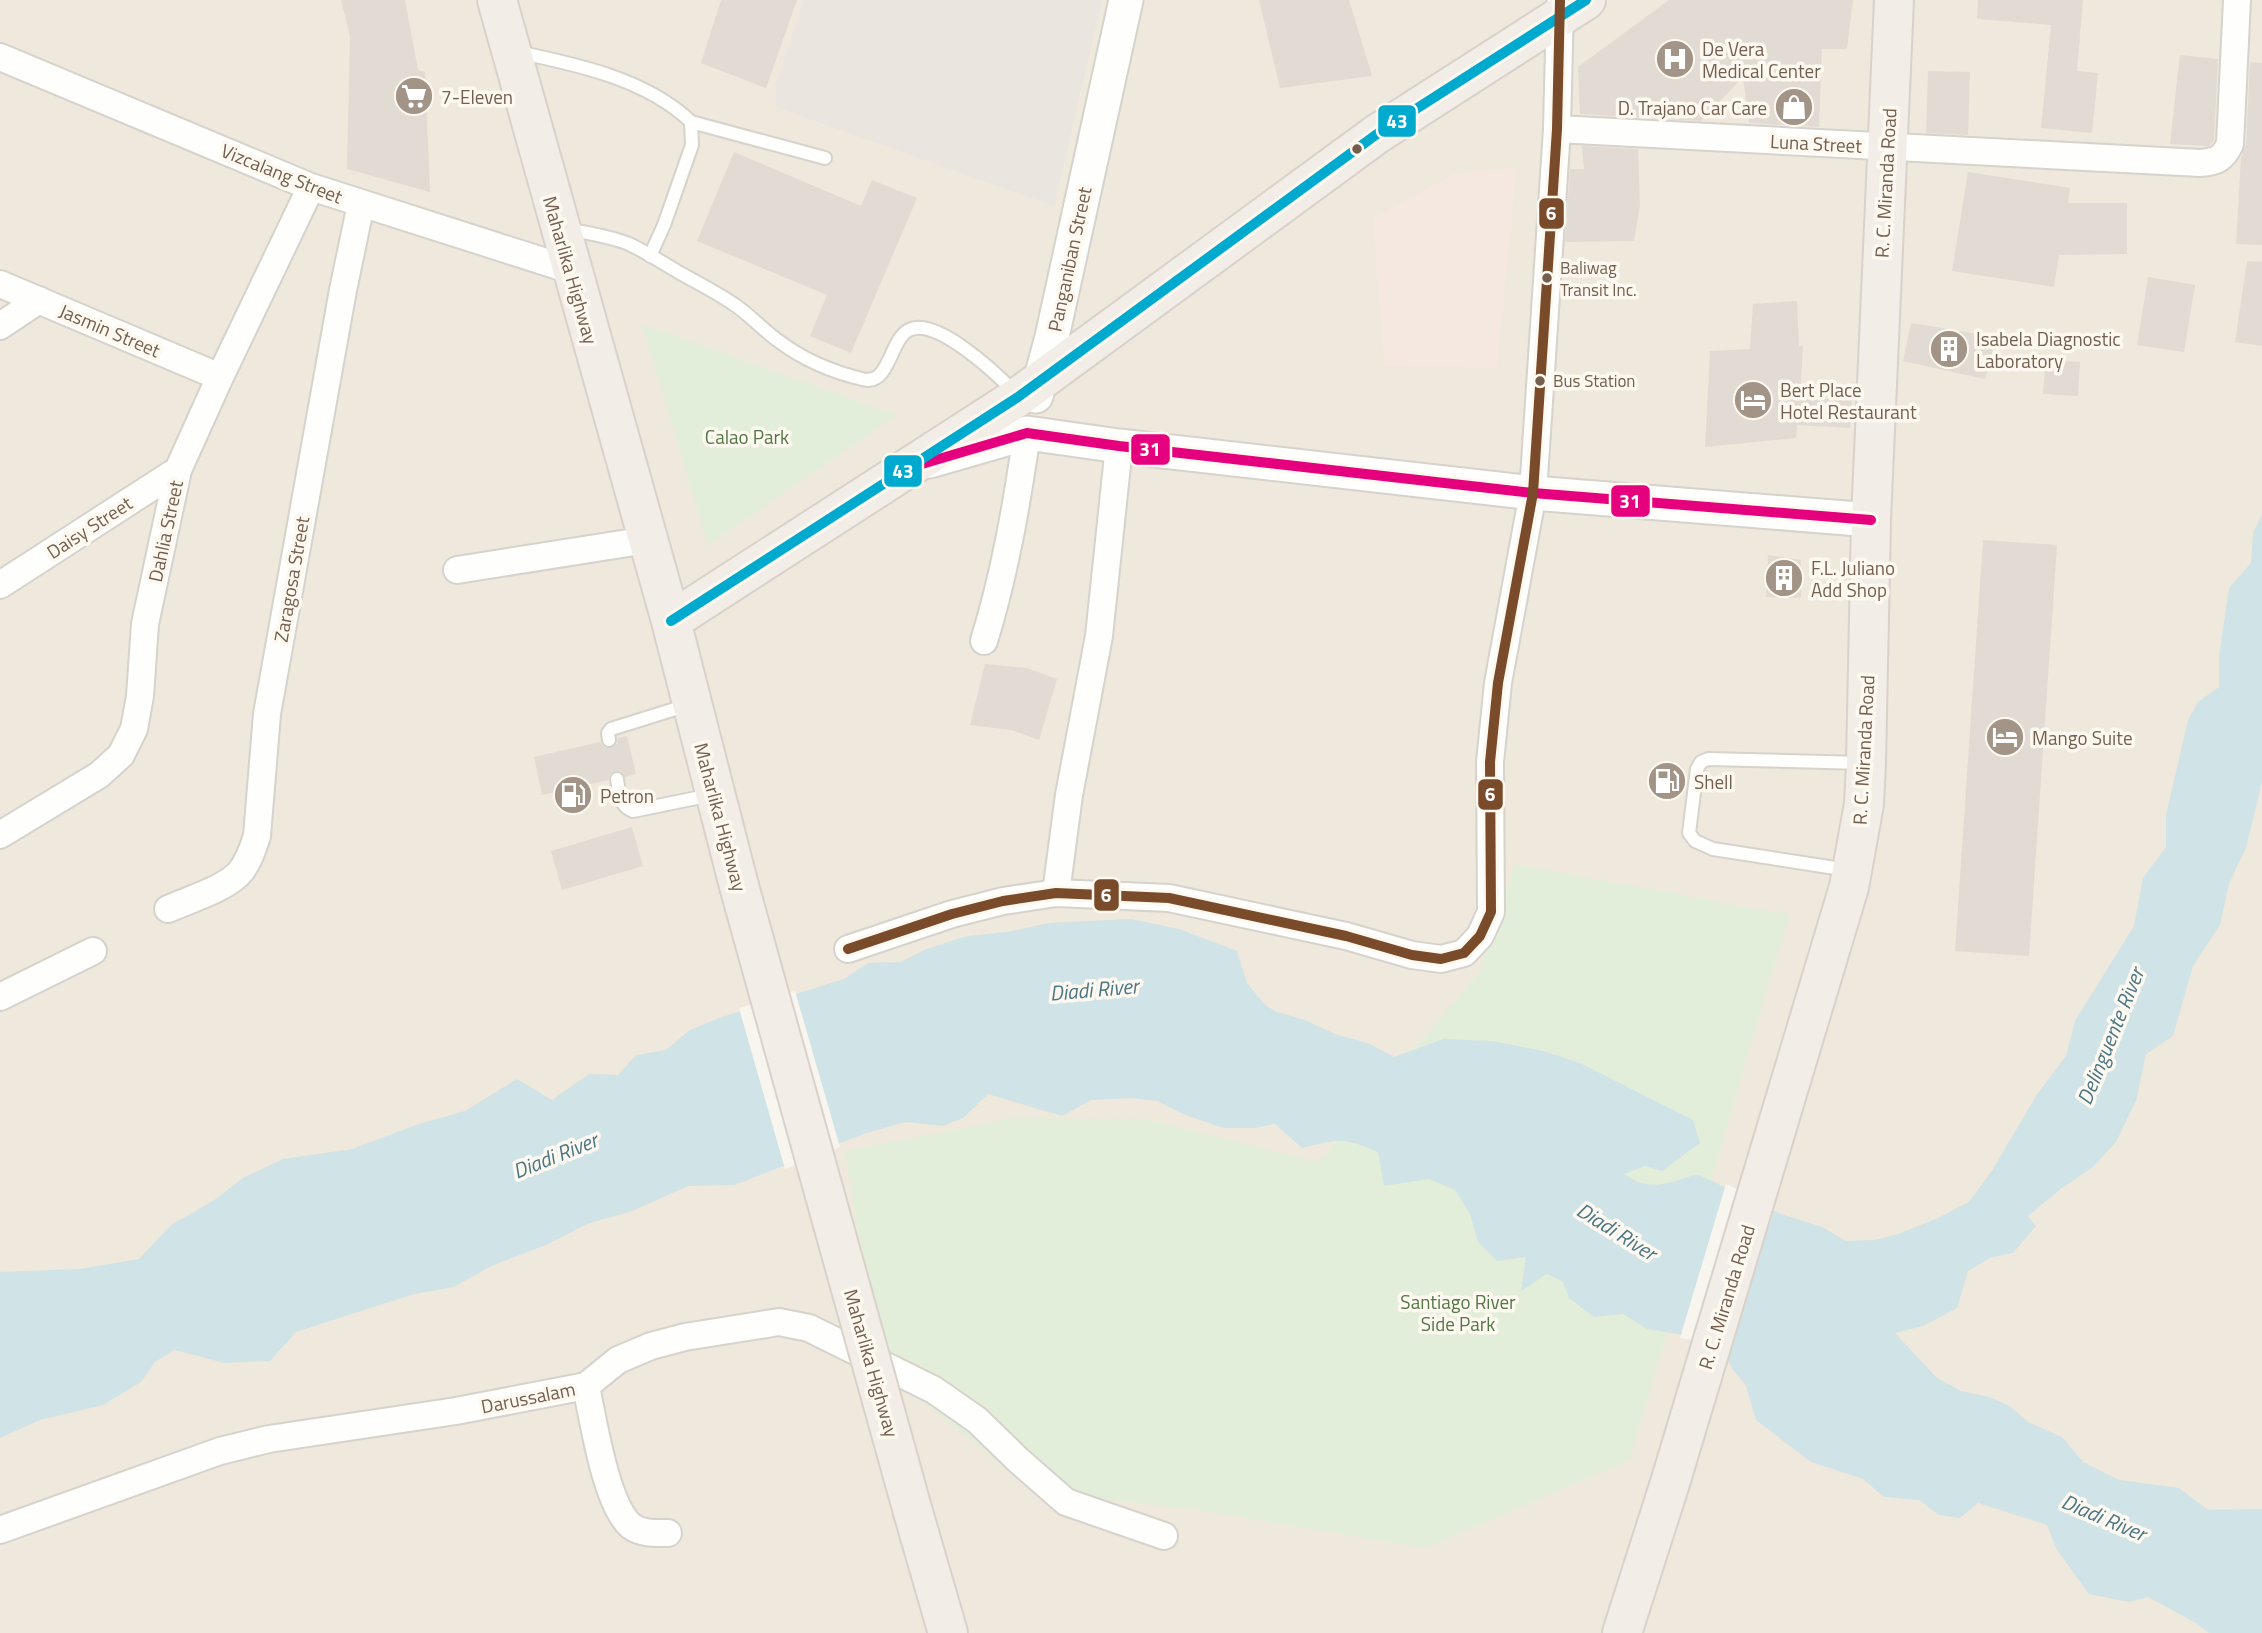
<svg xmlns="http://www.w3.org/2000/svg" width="2262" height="1633" viewBox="0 0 2262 1633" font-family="'Titillium Web',sans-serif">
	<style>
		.residential { fill: #efe8dc }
		.commercial { fill: #f4e8e0 }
		.industrial { fill: #eae5df }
		.green { fill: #e3eeda }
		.water { fill: #d0e3e6 }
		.pier { fill: #f7f5ee }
		.building { fill: #e1dbd3 }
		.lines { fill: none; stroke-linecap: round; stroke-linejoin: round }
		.service-casing { stroke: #d6d2cc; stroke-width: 16 }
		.minor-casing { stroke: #d6d2cc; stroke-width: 30 }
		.tertiary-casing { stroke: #d6d2cc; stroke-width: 37 }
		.primary-casing { stroke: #d8d2cb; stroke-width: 42 }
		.service { stroke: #fefefc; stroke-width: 12 }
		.minor { stroke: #fefefc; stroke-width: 26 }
		.tertiary { stroke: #fefefc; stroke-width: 33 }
		.primary { stroke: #f2eee7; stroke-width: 38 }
		.primary-bridge-casing { stroke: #d8d2cb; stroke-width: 42; stroke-linecap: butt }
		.primary-bridge { stroke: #f2eee7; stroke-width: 38 }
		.bus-1-casing { stroke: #fef9f0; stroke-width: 16 }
		.bus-2-casing { stroke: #fef9f0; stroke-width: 16 }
		.bus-3-casing { stroke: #fef9f0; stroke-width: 16 }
		.bus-1 { stroke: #e5007d; stroke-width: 10 }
		.bus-2 { stroke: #00a9ce; stroke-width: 10 }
		.bus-3 { stroke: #7a4b2a; stroke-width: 10 }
		.bus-dot { fill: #745f4f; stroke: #fef9f0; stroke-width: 2.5 }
		.labels { text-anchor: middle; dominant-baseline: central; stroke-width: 7; stroke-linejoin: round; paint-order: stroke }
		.bus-label { font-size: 17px; fill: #745f4f; stroke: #fef9f0; text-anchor: start }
		.poi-label { font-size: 19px; fill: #745f4f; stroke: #fef9f0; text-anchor: start }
		.street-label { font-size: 19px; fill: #745f4f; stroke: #fef9f0 }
		.park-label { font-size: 19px; fill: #537848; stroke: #fef9f0 }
		.water-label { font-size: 21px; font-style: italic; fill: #4b7785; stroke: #fef9f0 }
		.line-badge { stroke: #fef9f0; stroke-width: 2.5 }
		.badge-label { font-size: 19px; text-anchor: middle; font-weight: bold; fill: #fff }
	</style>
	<rect width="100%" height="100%" fill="#f7f5ee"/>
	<path class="residential" d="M 0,0 L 2262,0 L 2262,1633 L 0,1633 Z"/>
	<path class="commercial" d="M 1517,167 L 1497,368 L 1384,366 L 1373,218 L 1456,173 Z"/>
	<path class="industrial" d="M 804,0 L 1102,0 L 1054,206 L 776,107 L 776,84 Z"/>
	<path class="green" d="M 642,324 L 897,415 L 708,545 Z
		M 1515,864 L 1789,915 L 1630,1460 L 1426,1548 L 1198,1510 L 1047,1492 L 1016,1477 L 880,1367 L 845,1151 L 1014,1118 L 1145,1119 L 1319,1162 L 1479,972 Z"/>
	<path class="water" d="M 2262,515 L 2262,782 L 2246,848 L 2229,884 L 2220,925 L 2193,966 L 2173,1036 L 2146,1054 L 2136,1101 L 2116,1142 L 2093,1167 L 2062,1188 L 2028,1216 L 2036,1226 L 2013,1253 L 1990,1258 L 1968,1271 L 1957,1308 L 1923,1326 L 1895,1333 L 1937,1378 L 1961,1391 L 1990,1397 L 2011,1407 L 2028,1422 L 2062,1437 L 2083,1462 L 2119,1480 L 2179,1488 L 2208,1510 L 2262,1509 L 2262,1633 L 2209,1633 L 2196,1623 L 2148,1597 L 2129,1602 L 2089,1594 L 2057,1550 L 2047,1525 L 1978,1503 L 1960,1518 L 1939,1515 L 1919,1500 L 1884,1497 L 1863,1479 L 1811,1462 L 1756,1420 L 1746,1386 L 1731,1367 L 1720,1341 L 1647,1329 L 1623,1314 L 1594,1317 L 1569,1298 L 1563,1282 L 1547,1274 L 1521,1291 L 1526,1257 L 1497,1261 L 1478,1242 L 1470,1214 L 1455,1190 L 1429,1179 L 1384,1186 L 1378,1152 C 1343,1137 1339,1139 1302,1148 L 1275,1124 L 1255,1128 L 1223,1128 L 1183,1114 L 1157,1101 L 1132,1098 L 1091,1100 L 1062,1116 L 988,1094 L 963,1118 L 943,1126 L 906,1122 L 866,1133 L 735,1185 L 688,1186 L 632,1211 L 587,1224 L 548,1244 L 491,1266 L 454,1287 L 414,1294 L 296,1332 L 270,1361 L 225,1363 L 174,1350 L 155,1362 L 141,1382 L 103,1405 L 40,1420 L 0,1438 L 0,1272 L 80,1269 L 139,1259 L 171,1225 L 216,1199 L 243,1178 L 283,1159 L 352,1149 L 419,1124 L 465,1111 L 517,1079 L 552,1100 L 589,1074 L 618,1075 L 636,1055 L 666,1050 L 690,1030 L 719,1018 L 844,979 L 868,963 L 901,962 L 924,950 L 967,936 L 1007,932 L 1049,923 L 1131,919 L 1179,929 L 1237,951 L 1247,983 L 1265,1005 L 1277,1012 L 1305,1020 L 1337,1035 L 1368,1043 L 1394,1057 L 1443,1039 L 1492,1041 L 1544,1051 L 1580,1063 L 1693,1120 L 1700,1143 L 1662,1171 L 1645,1166 L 1624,1174 C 1652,1193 1667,1183 1697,1174 L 1781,1214 L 1822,1227 L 1846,1241 L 1875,1240 L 1898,1234 L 1936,1219 L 1969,1202 L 1993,1169 L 2036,1096 L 2066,1056 L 2075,1021 L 2134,926 L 2143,878 L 2166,847 L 2166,815 L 2188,720 L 2198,702 L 2219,687 L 2219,656 L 2229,588 L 2251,563 L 2253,533 Z"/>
	<path class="pier" d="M 795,991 L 840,1147 L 785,1169 L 739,1008 Z
		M 1726,1184 L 1773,1206 L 1718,1344 L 1680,1338 Z"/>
	<path class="building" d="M 341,0 L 405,0 L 418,70 L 425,72 L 430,192 L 347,169 L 350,36 Z
		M 721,0 L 797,0 L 766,88 L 701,63 Z
		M 1259,0 L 1349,0 L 1372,76 L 1280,88 Z
		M 1669,0 L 1853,0 L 1847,49 L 1822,49 L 1819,127 L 1749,123 L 1743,77 L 1701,121 L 1580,114 L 1578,67 Z
		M 1978,0 L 2083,0 L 2077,71 L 2098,73 L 2092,133 L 2041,128 L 2051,25 L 1977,19 Z
		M 2180,55 L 2218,59 L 2214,140 L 2209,146 L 2170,144 Z
		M 2250,62 L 2262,63 L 2262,245 L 2236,244 L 2241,157 L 2246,145 Z
		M 1928,71 L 1970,72 L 1968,135 L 1926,133 Z
		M 1582,146 L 1638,149 L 1640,205 L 1634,241 L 1565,242 L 1570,169 L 1584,169 Z
		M 734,152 L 861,206 L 872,180 L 917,198 L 851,353 L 810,336 L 827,295 L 697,241 Z
		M 1968,172 L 2070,188 L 2068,203 L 2127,203 L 2127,254 L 2059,255 L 2054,287 L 1952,271 Z
		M 2247,261 L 2262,262 L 2262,346 L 2235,342 Z
		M 2148,277 L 2195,285 L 2184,352 L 2137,345 Z
		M 1797,301 L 1799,346 L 1803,346 L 1800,397 L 1852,400 L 1850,428 L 1797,425 L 1796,438 L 1705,447 L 1710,351 L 1750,349 L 1753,304 Z
		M 1911,323 L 1996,337 L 1985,379 L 1903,361 Z
		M 2046,360 L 2080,362 L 2078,396 L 2043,394 Z
		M 1983,540 L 2057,545 L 2029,956 L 1955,951 Z
		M 1768,555 L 1801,560 L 1801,598 L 1766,597 Z
		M 985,664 L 1027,668 L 1057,679 L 1039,740 L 1012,730 L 970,725 Z
		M 627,736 L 636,774 L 625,777 L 621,771 L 615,771 L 609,775 L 608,780 L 542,795 L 534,757 L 600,742 L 605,748 L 611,748 L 617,744 L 618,738 Z
		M 632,827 L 643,866 L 562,890 L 551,851 Z"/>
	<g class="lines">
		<g class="service-casing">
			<path id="service" d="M 517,52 C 575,64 647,79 691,122 L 692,145 L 664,225 L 650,256
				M 691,122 L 825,158
				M 567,229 C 586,233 610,236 629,244 C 646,252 663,263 680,273 C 698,283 718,293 735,305 C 751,316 764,331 780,342 C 804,360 833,372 862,379 C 890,387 889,340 909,330 C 936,316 998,375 1015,393
				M 609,740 L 608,733 L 611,729 L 688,705
				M 617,779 C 619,792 619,806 633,811 L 711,795
				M 1848,870 L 1713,849 L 1695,841 L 1689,833 L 1697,769 L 1701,762 L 1708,759 L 1863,763"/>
		</g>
		<g class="minor-casing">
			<path id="minor" d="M 0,57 L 311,187 L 571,270
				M 1557,129 L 2200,163 C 2216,162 2223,159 2230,144 L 2237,0
				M 0,284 L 220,377
				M 0,326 L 39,300
				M 457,570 L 647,540
				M 0,585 L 178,470
				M 984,641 C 1005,573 1017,503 1027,433
				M 0,835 L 99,775 L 121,755 L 134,729 L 140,696 L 145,624 L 178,470 L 220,377 L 311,187
				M 1056,893 L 1069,795 L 1099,636 L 1119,446
				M 168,909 C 188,900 228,888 241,871 C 249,861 253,848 257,836 L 267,714 L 343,290 L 361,204
				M 848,949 L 952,914 L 1003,901 L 1056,893 L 1169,898 L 1346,936 L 1412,955 L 1441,959 L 1464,953 L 1480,936 L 1491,912 L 1490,762 L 1498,683 L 1533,493 L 1557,129 L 1560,5
				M 0,997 L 93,951
				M 586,1386 C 593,1419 606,1505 631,1526 C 642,1534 655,1533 668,1533
				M 0,1530 L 220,1451 L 269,1439 L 456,1411 L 586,1386 L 618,1360 L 651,1346 L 685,1337 L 779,1322 L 809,1328 L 934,1390 L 977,1420 L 1017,1459 L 1066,1502 L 1164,1536"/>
		</g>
		<g class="tertiary-casing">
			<path id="tertiary" d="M 1036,396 L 1052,337 L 1126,0
				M 930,461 L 1027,433 L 1119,446 L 1533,493 L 1871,520"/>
		</g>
		<g class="primary-casing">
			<path id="primary" d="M 497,0 L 671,621 L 739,886
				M 671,621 L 1018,397 L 1377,134 L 1586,0
				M 913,1512 L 948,1633
				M 1622,1633 L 1670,1483 L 1849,887 L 1864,804 L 1866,763 L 1871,520 L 1894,0"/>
		</g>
		<use href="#service" class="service"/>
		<use href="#minor" class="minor"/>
		<use href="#tertiary" class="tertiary"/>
		<use href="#primary" class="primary"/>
		<g class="primary-bridge-casing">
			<path id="primary-bridge" d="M 739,886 L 913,1512"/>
		</g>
		<use href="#primary-bridge" class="primary-bridge"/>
		<g class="bus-1-casing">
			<path id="bus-1" d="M 915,466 L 1027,433 L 1119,446 L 1533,493 L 1871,520"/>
		</g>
		<g class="bus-2-casing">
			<path id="bus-2" d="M 671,621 L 1018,397 L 1377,134 L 1586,0"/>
		</g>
		<g class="bus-3-casing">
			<path id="bus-3" d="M 848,949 L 952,914 L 1003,901 L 1056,893 L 1169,898 L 1346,936 L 1412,955 L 1441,959 L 1464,953 L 1480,936 L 1491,912 L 1490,762 L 1498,683 L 1533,493 L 1557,129 L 1560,0"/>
		</g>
		<use href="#bus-1" class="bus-1"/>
		<use href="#bus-2" class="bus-2"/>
		<use href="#bus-3" class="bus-3"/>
	</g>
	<defs>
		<g id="hospital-disc" transform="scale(2.0125)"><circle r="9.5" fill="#a29487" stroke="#fef9f0"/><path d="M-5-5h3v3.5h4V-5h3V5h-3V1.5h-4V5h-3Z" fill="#fff"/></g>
		<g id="supermarket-disc" transform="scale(2.0125)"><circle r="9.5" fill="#a29487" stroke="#fef9f0"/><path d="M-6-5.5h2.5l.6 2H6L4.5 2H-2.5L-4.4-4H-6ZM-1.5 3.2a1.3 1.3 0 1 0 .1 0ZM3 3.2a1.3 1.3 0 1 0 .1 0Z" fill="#fff"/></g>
		<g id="shop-disc" transform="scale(2.0125)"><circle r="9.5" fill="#a29487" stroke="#fef9f0"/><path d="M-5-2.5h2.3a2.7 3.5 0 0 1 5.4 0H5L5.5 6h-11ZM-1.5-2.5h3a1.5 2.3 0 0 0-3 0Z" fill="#fff"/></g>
		<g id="building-disc" transform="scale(2.0125)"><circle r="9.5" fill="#a29487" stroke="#fef9f0"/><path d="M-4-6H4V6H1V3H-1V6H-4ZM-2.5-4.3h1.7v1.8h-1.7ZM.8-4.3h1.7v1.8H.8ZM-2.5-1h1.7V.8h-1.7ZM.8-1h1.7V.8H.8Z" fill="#fff"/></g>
		<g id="hotel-disc" transform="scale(2.0125)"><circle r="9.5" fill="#a29487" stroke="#fef9f0"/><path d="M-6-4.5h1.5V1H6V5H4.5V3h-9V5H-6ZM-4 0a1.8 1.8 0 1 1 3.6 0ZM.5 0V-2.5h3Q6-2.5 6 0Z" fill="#fff"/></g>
		<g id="fuel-disc" transform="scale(2.0125)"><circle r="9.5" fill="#a29487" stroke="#fef9f0"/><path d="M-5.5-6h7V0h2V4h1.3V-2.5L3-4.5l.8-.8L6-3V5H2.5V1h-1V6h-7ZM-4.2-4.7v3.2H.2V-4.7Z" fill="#fff"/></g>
	</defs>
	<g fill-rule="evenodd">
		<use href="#hospital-disc" x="1675" y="59"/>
		<use href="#supermarket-disc" x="414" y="96"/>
		<use href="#shop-disc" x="1794" y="107"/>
		<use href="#building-disc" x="1949" y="349"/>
		<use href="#hotel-disc" x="1753" y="400"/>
		<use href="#building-disc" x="1784" y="578"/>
		<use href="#hotel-disc" x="2005" y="737"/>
		<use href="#fuel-disc" x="1667" y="781"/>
		<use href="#fuel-disc" x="573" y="795"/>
	</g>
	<g class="bus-dot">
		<circle cx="1357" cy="149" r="6"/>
		<circle cx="1547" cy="278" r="6"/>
		<circle cx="1540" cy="381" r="6"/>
	</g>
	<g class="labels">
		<g class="bus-label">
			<text x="1560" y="268">Baliwag<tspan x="1560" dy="22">Transit Inc.</tspan></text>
			<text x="1553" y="381">Bus Station</text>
		</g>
		<g class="poi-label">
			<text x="1702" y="48">De Vera<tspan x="1702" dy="22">Medical Center</tspan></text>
			<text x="441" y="96">7-Eleven</text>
			<text x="1767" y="107" text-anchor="end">D. Trajano Car Care</text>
			<text x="1976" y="338">Isabela Diagnostic<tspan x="1976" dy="22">Laboratory</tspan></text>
			<text x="1780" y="389">Bert Place<tspan x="1780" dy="22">Hotel Restaurant</tspan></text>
			<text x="1811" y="567">F.L. Juliano<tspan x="1811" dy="22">Add Shop</tspan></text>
			<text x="2032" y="737">Mango Suite</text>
			<text x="1694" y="781">Shell</text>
			<text x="600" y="795">Petron</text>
		</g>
		<g class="street-label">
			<text transform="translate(1816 143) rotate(3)">Luna Street</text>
			<text transform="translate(282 173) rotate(22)">Vizcalang Street</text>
			<text transform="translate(1885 183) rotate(-87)">R. C. Miranda Road</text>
			<text transform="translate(1069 259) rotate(-78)">Panganiban Street</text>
			<text transform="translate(571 270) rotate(74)">Maharlika Highway</text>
			<text transform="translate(110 330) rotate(23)">Jasmin Street</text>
			<text transform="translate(89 527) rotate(-33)">Daisy Street</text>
			<text transform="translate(165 531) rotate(-78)">Dahlia Street</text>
			<text transform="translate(291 579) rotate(-80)">Zaragosa Street</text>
			<text transform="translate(1863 750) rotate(-87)">R. C. Miranda Road</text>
			<text transform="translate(721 817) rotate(75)">Maharlika Highway</text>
			<text transform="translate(1726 1297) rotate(-73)">R. C. Miranda Road</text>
			<text transform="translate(872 1363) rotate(74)">Maharlika Highway</text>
			<text transform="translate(528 1397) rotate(-11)">Darussalam</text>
		</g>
		<g class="park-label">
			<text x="747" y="436">Calao Park</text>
			<text x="1458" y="1301">Santiago River<tspan x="1458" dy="22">Side Park</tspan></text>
		</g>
		<g class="water-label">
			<text transform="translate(1094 989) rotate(-5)">Diadi River</text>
			<text transform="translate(2110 1036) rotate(-68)">Delinguente River</text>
			<text transform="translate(555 1155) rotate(-22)">Diadi River</text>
			<text transform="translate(1617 1231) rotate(32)">Diadi River</text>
			<text transform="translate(2104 1517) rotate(23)">Diadi River</text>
		</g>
	</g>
	<g class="line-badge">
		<rect x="1377" y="104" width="40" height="34" rx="7" fill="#00a9ce"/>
		<rect x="1538" y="197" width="27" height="33" rx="7" fill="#7a4b2a"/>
		<rect x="1130" y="433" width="41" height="33" rx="7" fill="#e5007d"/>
		<rect x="883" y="454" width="40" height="34" rx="7" fill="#00a9ce"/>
		<rect x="1610" y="484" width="41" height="34" rx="7" fill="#e5007d"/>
		<rect x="1477" y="778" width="27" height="33" rx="7" fill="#7a4b2a"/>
		<rect x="1093" y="878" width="27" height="34" rx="7" fill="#7a4b2a"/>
	</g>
	<g class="badge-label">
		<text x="1397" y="128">43</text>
		<text x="1551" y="220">6</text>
		<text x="1150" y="456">31</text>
		<text x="903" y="478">43</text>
		<text x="1630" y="508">31</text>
		<text x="1490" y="801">6</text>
		<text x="1106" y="902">6</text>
	</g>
</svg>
